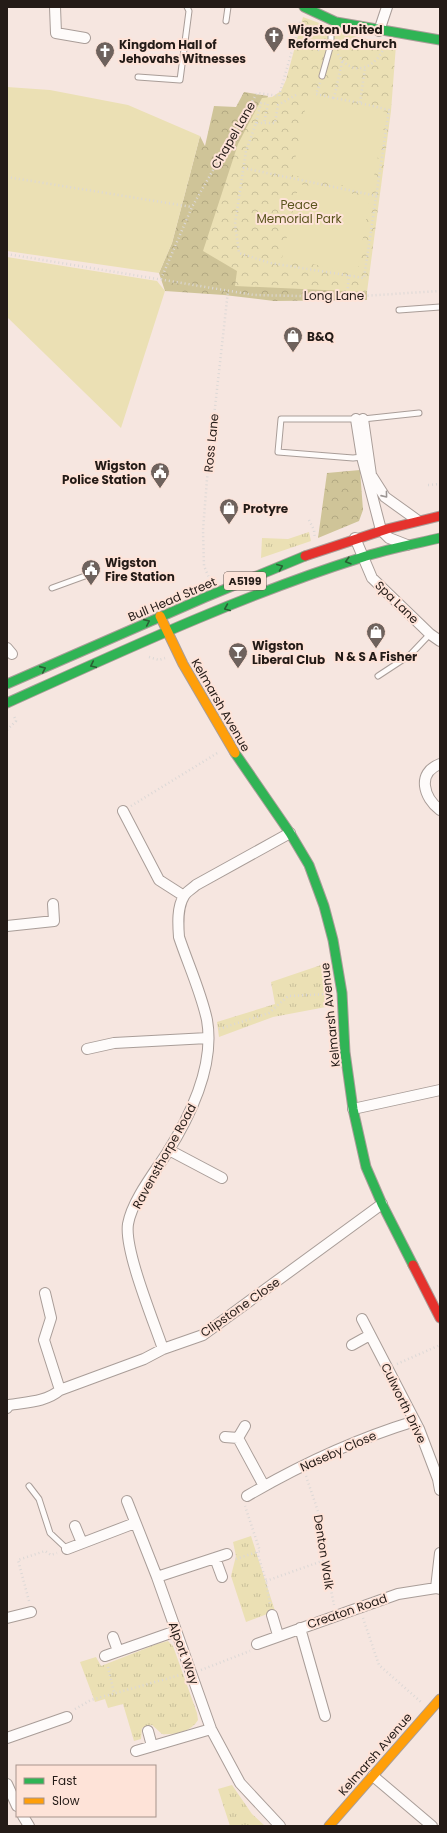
<svg xmlns="http://www.w3.org/2000/svg" width="447" height="1833" viewBox="0 0 447 1833" font-family="Poppins,sans-serif">
	<style>
		.grass { fill: url(#grass-tufts) }
		.forest { fill: url(#forest-crowns) }
		.park { fill: url(#park-crowns) }
		.garden { fill: #ebe0b4 }
		.lines { fill: none; stroke-linecap: round; stroke-linejoin: round }
		.lane-casing { stroke: #a99d98; stroke-width: 7 }
		.street-casing { stroke: #a99d98; stroke-width: 12 }
		.fast-casing { stroke: #a99d98; stroke-width: 11 }
		.slow-casing { stroke: #a99d98; stroke-width: 11 }
		.jam-casing { stroke: #a99d98; stroke-width: 11 }
		.path { stroke: #dcd8d6; stroke-width: 2.5; stroke-dasharray: 1 3; stroke-linecap: butt }
		.lane { stroke: #fefbfa; stroke-width: 5 }
		.street { stroke: #fefbfa; stroke-width: 10 }
		.fast { stroke: #30b455; stroke-width: 9 }
		.slow { stroke: #ff9f0a; stroke-width: 9 }
		.jam { stroke: #e5322d; stroke-width: 9 }
		.oneway { stroke: #9c9694 }
		.oneway2 { stroke: #296033 }
		.labels { text-anchor: middle; dominant-baseline: central; stroke-width: 4; stroke-linejoin: round; paint-order: stroke }
		.shield { fill: #fee3d8; stroke: #655751; stroke-width: 1 }
		.shield-label { font-size: 11px; font-weight: bold; fill: #241b17 }
		.poi-label { font-size: 12px; font-weight: bold; fill: #241b17; stroke: #fee3d8; text-anchor: start }
		.street-label { font-size: 12px; fill: #241b17; stroke: #fee3d8 }
		.park-label { font-size: 12px; fill: #5a541d; stroke: #fee3d8 }
	</style>
	<defs>
		<pattern id="grass-tufts" width="24" height="20" patternUnits="userSpaceOnUse"><rect width="24" height="20" fill="#ebe0b4"/><path d="M3 7l-1-3M5 7V3M7 7l1-3M15 17l-1-3M17 17v-4M19 17l1-3" fill="none" stroke="#c9c09a"/></pattern>
		<pattern id="forest-crowns" width="20" height="18" patternUnits="userSpaceOnUse"><rect width="20" height="18" fill="#cfc498"/><path d="M2 6a3 3 0 1 1 6 0M12 15a3 3 0 1 1 6 0" fill="none" stroke="#b2a882"/></pattern>
		<pattern id="park-crowns" width="20" height="18" patternUnits="userSpaceOnUse"><rect width="20" height="18" fill="#ebe0b4"/><path d="M2 6a3 3 0 1 1 6 0M12 15a3 3 0 1 1 6 0" fill="none" stroke="#c9c09a"/></pattern>
	</defs>
	<rect width="100%" height="100%" fill="#f6e6e0"/>
	<path class="grass" d="M 309,532 L 311,541 L 261,558 L 262,538 L 288,539 Z
		M 327,963 L 326,1007 L 273,1017 L 219,1037 L 217,1022 L 275,1004 L 271,982 Z
		M 251,1536 L 275,1611 L 246,1622 L 231,1576 L 236,1556 L 233,1542 Z
		M 168,1641 L 173,1646 L 197,1713 L 198,1720 C 191,1732 174,1735 162,1734 L 152,1725 L 142,1728 L 141,1739 L 134,1741 L 123,1704 L 108,1708 L 105,1699 L 95,1702 L 80,1662 L 96,1657 L 101,1666 L 157,1644 Z
		M 232,1785 L 252,1814 L 265,1826 L 230,1826 L 218,1789 Z"/>
	<path class="forest" d="M 244,92 L 268,96 L 248,161 L 334,278 L 367,292 L 367,300 L 274,301 L 224,295 L 165,291 L 159,273 L 172,243 L 200,136 L 205,146 L 214,106 L 236,107 Z
		M 360,470 L 363,510 L 359,521 L 318,538 L 327,473 Z"/>
	<path class="park" d="M 303,17 L 357,37 L 396,45 L 391,111 L 367,292 L 235,286 L 237,271 L 203,251 L 238,144 L 262,98 L 272,97 L 281,91 L 286,80 Z"/>
	<path class="garden" d="M 7,87 L 50,90 L 128,105 L 200,136 L 172,243 L 159,273 L 7,251 Z
		M 308,95 L 387,112 L 371,191 L 292,175 Z
		M 299,184 L 370,197 L 357,273 L 282,258 Z
		M 7,257 L 157,281 L 165,291 L 121,428 L 7,317 Z"/>
	<g class="lines">
		<g class="lane-casing">
			<path id="lane" d="M 226,21 L 228,7
				M 322,76 L 331,44 L 331,35 L 336,23
				M 138,77 L 180,80 L 189,11 L 187,7
				M 399,310 L 440,307
				M 362,457 L 353,458 L 278,452 L 281,419 L 363,419 L 419,413
				M 52,588 L 85,576
				M 378,676 L 410,655 L 430,634
				M 29,1486 L 39,1499 L 50,1533 L 67,1549"/>
		</g>
		<g class="street-casing">
			<path id="street" d="M 55,7 L 56,33 L 85,38
				M 379,31 L 387,7
				M 356,419 L 362,457 L 381,530 L 389,538 L 407,545
				M 363,419 L 371,475 L 385,497 L 417,520
				M 355,538 L 372,578 L 430,634 L 440,641
				M 7,648 L 12,654
				M 440,764 C 416,773 424,798 440,810
				M 123,811 L 159,880 L 184,896
				M 7,926 L 54,921 L 53,904
				M 87,1049 L 114,1043 L 208,1038
				M 353,1109 L 440,1090
				M 169,1150 L 222,1178
				M 45,1293 L 51,1318 L 44,1340 L 60,1390
				M 362,1319 L 419,1429 L 438,1479 L 440,1490
				M 352,1345 L 370,1335
				M 163,1349 C 154,1322 124,1250 128,1224 C 132,1201 154,1173 167,1153 C 191,1115 215,1066 207,1020 C 201,992 188,964 179,937 C 178,924 177,907 184,896 C 186,892 192,889 196,885 L 290,833
				M 7,1408 L 9,1405 C 27,1402 46,1402 60,1390 L 144,1359 L 163,1349 L 203,1335 L 382,1204
				M 245,1426 L 238,1438 L 264,1486
				M 225,1437 L 238,1438
				M 247,1496 C 300,1465 356,1439 415,1421
				M 127,1501 L 157,1577 L 211,1729 L 240,1783 L 280,1826
				M 75,1526 L 82,1543
				M 67,1549 L 135,1523
				M 215,1558 L 222,1577
				M 157,1577 L 227,1554
				M 436,1588 L 440,1553
				M 272,1615 L 278,1635
				M 7,1618 L 31,1612
				M 300,1628 L 325,1716
				M 113,1637 L 118,1651
				M 257,1644 L 398,1594 L 436,1588 L 440,1589
				M 105,1656 L 176,1631
				M 148,1731 L 152,1746
				M 7,1738 L 67,1717
				M 136,1751 L 211,1729
				M 373,1776 L 432,1826
				M 7,1784 L 17,1806
				M 23,1816 L 29,1826"/>
		</g>
		<g class="fast-casing">
			<path id="fast" d="M 304,7 L 336,22 L 440,40
				M 7,684 L 206,597 L 305,556
				M 7,703 C 122,651 240,596 360,558 C 386,549 414,544 440,538
				M 235,753 L 290,833 L 309,865 L 324,906 L 333,940 L 342,993 L 345,1052 L 353,1109 L 366,1167 L 382,1204 L 413,1265"/>
		</g>
		<g class="slow-casing">
			<path id="slow" d="M 160,616 L 183,664 L 235,753
				M 329,1826 L 440,1699"/>
		</g>
		<g class="jam-casing">
			<path id="jam" d="M 305,556 L 387,529 L 440,516
				M 413,1265 L 440,1318"/>
		</g>
		<path class="path" d="M 312,49 L 315,47 L 321,52
			M 338,54 C 352,79 377,68 385,45
			M 342,62 L 334,98 L 360,103 L 365,68
			M 320,83 L 316,94 L 334,98
			M 296,95 L 278,105 L 275,123 L 256,123 L 246,151 L 235,224 L 239,253 L 270,263 L 364,278 L 389,110 L 360,103
			M 256,123 L 261,103 L 268,104 L 264,123
			M 243,168 L 377,196
			M 7,177 L 192,207
			M 7,254 L 254,295 L 347,297 L 440,291
			M 161,279 L 192,207 L 257,93 L 279,96 L 301,19
			M 347,296 L 349,275
			M 7,309 L 10,312
			M 428,485 L 440,484
			M 309,520 L 314,530 L 315,538
			M 210,580 L 204,566 L 203,530 L 207,479 L 228,291
			M 149,657 L 159,660 L 165,658
			M 7,730 L 16,721 L 14,716
			M 131,806 L 219,752
			M 219,1029 L 269,1013 L 288,996 L 329,994
			M 397,1364 L 440,1345
			M 306,1476 L 322,1523 L 325,1560 L 334,1605
			M 257,1552 L 266,1581 L 270,1604
			M 236,1559 L 260,1551 L 245,1506
			M 266,1581 L 325,1560
			M 29,1601 L 18,1560 L 45,1551 L 51,1555 L 57,1553
			M 363,1618 L 379,1665 L 421,1702
			M 108,1667 L 114,1693
			M 201,1670 L 250,1651
			M 75,1709 L 91,1700 L 180,1675"/>
		<use href="#lane" class="lane"/>
		<use href="#street" class="street"/>
		<use href="#fast" class="fast"/>
		<use href="#slow" class="slow"/>
		<use href="#jam" class="jam"/>
	</g>
	<defs><path id="oneway-chevron" d="M-2-3.5L2.5 0L-2 3.5" fill="none" stroke-width="1.6" stroke-linecap="round" stroke-linejoin="round"/></defs>
	<use class="oneway" href="#oneway-chevron" transform="translate(385 495) rotate(51)"/>
	<g class="oneway2">
		<use href="#oneway-chevron" transform="translate(348 561) rotate(164)"/>
		<use href="#oneway-chevron" transform="translate(280 567) rotate(-22)"/>
		<use href="#oneway-chevron" transform="translate(227 608) rotate(157)"/>
		<use href="#oneway-chevron" transform="translate(147 622) rotate(-24)"/>
		<use href="#oneway-chevron" transform="translate(93 665) rotate(155)"/>
		<use href="#oneway-chevron" transform="translate(43 669) rotate(-24)"/>
	</g>
	<defs>
		<g id="church-pin" transform="scale(1)"><path d="M0 17L-7.5 6A9.5 9.5 0 1 1 7.5 6Z" fill="#6e625d" stroke="#fee3d8"/><path d="M-1.2-6h2.4v3.5h3.3v2.4h-3.3V6h-2.4V-.1h-3.3v-2.4h3.3Z" fill="#fff"/></g>
		<g id="shop-pin" transform="scale(1)"><path d="M0 17L-7.5 6A9.5 9.5 0 1 1 7.5 6Z" fill="#6e625d" stroke="#fee3d8"/><path d="M-5-2.5h2.3a2.7 3.5 0 0 1 5.4 0H5L5.5 6h-11ZM-1.5-2.5h3a1.5 2.3 0 0 0-3 0Z" fill="#fff"/></g>
		<g id="civic-pin" transform="scale(1)"><path d="M0 17L-7.5 6A9.5 9.5 0 1 1 7.5 6Z" fill="#6e625d" stroke="#fee3d8"/><path d="M-.6-6.5H3V-4.5H.6V-3L4-1V1h2V6H-6V1h2V-1L-.6-3ZM-1.2 2.5V6h2.4V2.5Z" fill="#fff"/></g>
		<g id="bar-pin" transform="scale(1)"><path d="M0 17L-7.5 6A9.5 9.5 0 1 1 7.5 6Z" fill="#6e625d" stroke="#fee3d8"/><path d="M-6-5H6L.8 .8V4.5H3.5V6h-7V4.5H-.8V.8Z" fill="#fff"/></g>
	</defs>
	<g fill-rule="evenodd">
		<use href="#church-pin" x="274" y="36"/>
		<use href="#church-pin" x="105" y="51"/>
		<use href="#shop-pin" x="293" y="336"/>
		<use href="#civic-pin" x="160" y="472"/>
		<use href="#shop-pin" x="229" y="508"/>
		<use href="#civic-pin" x="91" y="569"/>
		<use href="#shop-pin" x="376" y="632"/>
		<use href="#bar-pin" x="238" y="652"/>
	</g>
	<g class="labels">
		<rect class="shield" x="224" y="572" width="42" height="18" rx="3"/>
		<g class="shield-label">
			<text x="245" y="581">A5199</text>
		</g>
		<g class="poi-label">
			<text x="288" y="29">Wigston United<tspan x="288" dy="14">Reformed Church</tspan></text>
			<text x="119" y="44">Kingdom Hall of<tspan x="119" dy="14">Jehovahs Witnesses</tspan></text>
			<text x="307" y="336">B&amp;Q</text>
			<text x="146" y="465" text-anchor="end">Wigston<tspan x="146" dy="14">Police Station</tspan></text>
			<text x="243" y="508">Protyre</text>
			<text x="105" y="562">Wigston<tspan x="105" dy="14">Fire Station</tspan></text>
			<text x="252" y="645">Wigston<tspan x="252" dy="14">Liberal Club</tspan></text>
			<text x="376" y="656" text-anchor="middle">N &amp; S A Fisher</text>
		</g>
		<g class="street-label">
			<text transform="translate(233 135) rotate(-60)">Chapel Lane</text>
			<text x="334" y="295">Long Lane</text>
			<text transform="translate(211 443) rotate(-84)">Ross Lane</text>
			<text transform="translate(172 599) rotate(-23)">Bull Head Street</text>
			<text transform="translate(397 602) rotate(44)">Spa Lane</text>
			<text transform="translate(221 705) rotate(60)">Kelmarsh Avenue</text>
			<text transform="translate(330 1015) rotate(-96)">Kelmarsh Avenue</text>
			<text transform="translate(164 1156) rotate(-61)">Ravensthorpe Road</text>
			<text transform="translate(240 1307) rotate(-35)">Clipstone Close</text>
			<text transform="translate(404 1403) rotate(64)">Culworth Drive</text>
			<text transform="translate(338 1451) rotate(-24)">Naseby Close</text>
			<text transform="translate(324 1552) rotate(81)">Denton Walk</text>
			<text transform="translate(347 1611) rotate(-19)">Creaton Road</text>
			<text transform="translate(184 1653) rotate(70)">Alport Way</text>
			<text transform="translate(375 1754) rotate(-49)">Kelmarsh Avenue</text>
		</g>
		<g class="park-label">
			<text x="299" y="204">Peace<tspan x="299" dy="14">Memorial Park</tspan></text>
		</g>
	</g>
	<rect width="447" height="1833" fill="none" stroke="#241b17" stroke-width="16"/>
	<rect x="16" y="1765" width="140" height="52" fill="#fee3d8" stroke="#a7938b"/>
	<rect x="24" y="1778" width="20" height="6" fill="#30b455" stroke="#a7938b"/>
	<text x="52" y="1785" font-size="12" fill="#241b17">Fast</text>
	<rect x="24" y="1798" width="20" height="6" fill="#ff9f0a" stroke="#a7938b"/>
	<text x="52" y="1805" font-size="12" fill="#241b17">Slow</text>
</svg>
